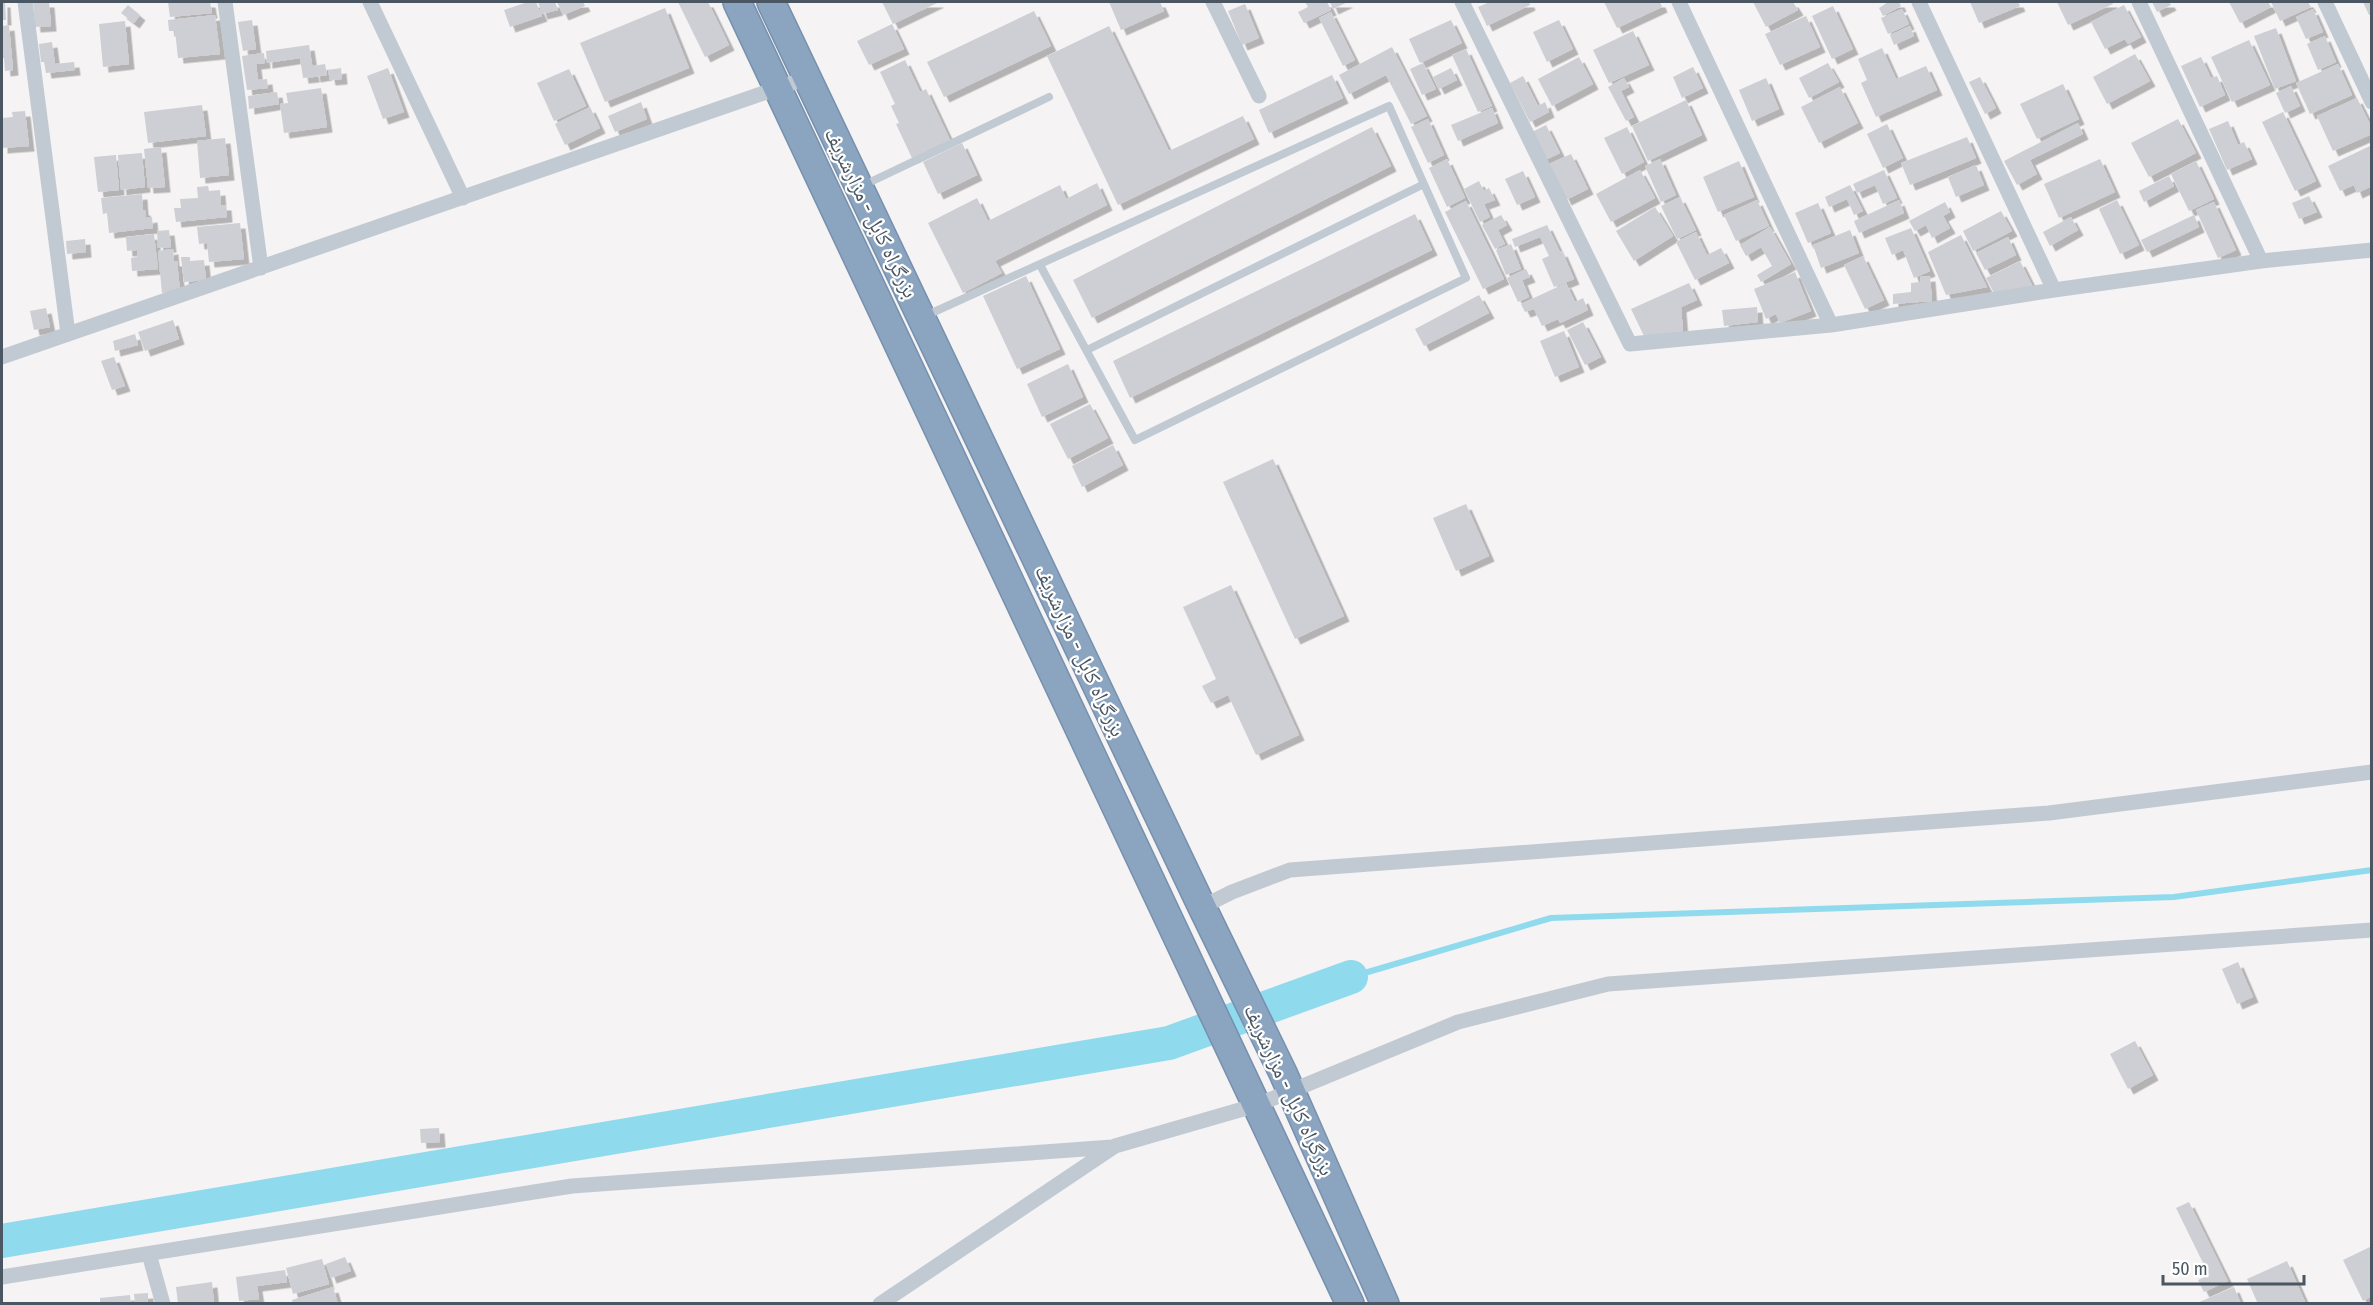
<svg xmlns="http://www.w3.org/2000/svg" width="2373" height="1305" viewBox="0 0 2373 1305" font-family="'Fira Sans Condensed','Noto Naskh Arabic',sans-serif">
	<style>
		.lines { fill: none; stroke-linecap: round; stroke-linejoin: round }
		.stream { stroke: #90daee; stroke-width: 6 }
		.river { stroke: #90daee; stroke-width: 34 }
		.building { fill: #cdcfd5; filter: url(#shadow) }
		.highway-casing { stroke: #7690ad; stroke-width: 30 }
		.lane { stroke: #c1cad2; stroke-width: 8 }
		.street { stroke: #c1cad2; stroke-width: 15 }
		.highway { stroke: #8ba5c1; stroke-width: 27 }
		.labels { text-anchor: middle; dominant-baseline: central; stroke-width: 4.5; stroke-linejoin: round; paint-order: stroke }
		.street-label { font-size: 21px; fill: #4a5661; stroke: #fff }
	</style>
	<defs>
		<filter id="shadow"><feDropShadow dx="5.5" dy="5.5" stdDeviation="0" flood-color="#0004"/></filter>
	</defs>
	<rect width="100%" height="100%" fill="#f5f3f3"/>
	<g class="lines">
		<path class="stream" d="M 1351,977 L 1551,918 L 2174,897 L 2372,870"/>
		<path class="river" d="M 2,1241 L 1169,1043 L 1351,977"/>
	</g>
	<path class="building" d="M 2,2 L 5,2 L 6,20 L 2,20 Z
		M 33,2 L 49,2 L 51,26 L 35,27 Z
		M 168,2 L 210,2 L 212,13 L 170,17 Z
		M 528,2 L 536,2 L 542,16 L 510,27 L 504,10 Z
		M 538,2 L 555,2 L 558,10 L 542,14 Z
		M 557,2 L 583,2 L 585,6 L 563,15 Z
		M 678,2 L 708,2 L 729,45 L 705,57 Z
		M 882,2 L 939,2 L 893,24 Z
		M 1109,2 L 1160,2 L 1164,11 L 1121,30 Z
		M 1305,2 L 1327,2 L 1331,10 L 1304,23 L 1298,12 L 1308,7 Z
		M 1330,2 L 1348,2 L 1333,9 Z
		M 1490,2 L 1529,2 L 1530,5 L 1487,26 L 1478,7 Z
		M 1604,2 L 1660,2 L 1662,7 L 1617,28 Z
		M 1753,2 L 1793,2 L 1798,10 L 1766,27 Z
		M 1888,2 L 1899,2 L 1901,6 L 1883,16 L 1879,8 Z
		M 1970,2 L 2018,2 L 2020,6 L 1979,23 Z
		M 2057,2 L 2112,2 L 2113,4 L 2068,25 Z
		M 2152,2 L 2169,2 L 2171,5 L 2157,12 Z
		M 2229,2 L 2268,2 L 2271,7 L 2240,23 Z
		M 2271,2 L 2308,2 L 2311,7 L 2280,21 Z
		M 2363,2 L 2372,2 L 2372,14 L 2369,15 Z
		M 1245,4 L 1259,38 L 1242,45 L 1228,11 Z
		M 128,5 L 140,15 L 134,23 L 121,13 Z
		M 2124,5 L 2141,37 L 2128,44 L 2125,39 L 2105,49 L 2091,22 Z
		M 1833,6 L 1853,49 L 1832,59 L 1812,16 Z
		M 665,8 L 689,68 L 605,102 L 580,43 Z
		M 1902,9 L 1909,24 L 1888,34 L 1881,18 Z
		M 2313,9 L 2323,32 L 2306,39 L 2296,17 Z
		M 1034,11 L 1051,46 L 944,97 L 927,62 Z
		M 1331,12 L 1355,60 L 1343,66 L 1319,18 Z
		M 215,15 L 220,54 L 178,58 L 175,31 L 169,31 L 168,20 Z
		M 1806,16 L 1820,47 L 1780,65 L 1765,34 Z
		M 252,20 L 256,49 L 243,51 L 238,22 Z
		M 1451,20 L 1462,43 L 1420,63 L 1409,39 Z
		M 1559,20 L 1573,49 L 1547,62 L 1533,32 Z
		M 125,21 L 129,64 L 103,67 L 99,24 Z
		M 892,24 L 904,49 L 869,65 L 857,41 Z
		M 9,25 L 13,70 L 5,71 L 4,58 L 2,58 L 2,26 Z
		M 1109,26 L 1169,151 L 1243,116 L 1254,139 L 1118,205 L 1047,56 Z
		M 1910,26 L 1914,36 L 1894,45 L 1890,35 Z
		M 2276,28 L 2296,81 L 2275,89 L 2254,36 Z
		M 1633,31 L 1649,65 L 1609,83 L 1593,50 Z
		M 2325,36 L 2336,62 L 2318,70 L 2307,44 Z
		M 2249,40 L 2270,85 L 2232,102 L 2211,57 Z
		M 52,42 L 55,64 L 74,62 L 75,70 L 46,73 L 44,62 L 41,62 L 39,44 Z
		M 309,45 L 314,77 L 303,78 L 300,58 L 267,63 L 266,51 Z
		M 1392,47 L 1427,116 L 1411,124 L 1386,75 L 1349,94 L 1339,75 Z
		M 1882,48 L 1896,79 L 1926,66 L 1937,90 L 1876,117 L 1861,83 L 1867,80 L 1858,59 Z
		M 1466,49 L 1492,106 L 1478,112 L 1452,55 Z
		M 264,53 L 265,63 L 256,64 L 258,80 L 267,79 L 268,88 L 247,90 L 242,56 Z
		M 2135,54 L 2150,81 L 2107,104 L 2093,77 Z
		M 1579,57 L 1593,84 L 1552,106 L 1538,79 Z
		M 2201,57 L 2211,78 L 2217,76 L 2225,95 L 2200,107 L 2181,66 Z
		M 905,60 L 920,92 L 926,89 L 950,140 L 912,158 L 896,124 L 899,123 L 891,106 L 895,104 L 880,72 Z
		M 1423,63 L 1436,89 L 1422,95 L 1410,69 Z
		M 1828,63 L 1839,82 L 1809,98 L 1799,78 Z
		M 325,64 L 327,75 L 315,77 L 313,66 Z
		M 2338,64 L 2352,95 L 2310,114 L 2296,83 Z
		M 1693,67 L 1703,88 L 1682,98 L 1673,77 Z
		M 341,68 L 342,79 L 330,80 L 328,70 Z
		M 388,68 L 404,112 L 383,119 L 367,76 Z
		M 1451,68 L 1457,80 L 1439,89 L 1433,77 Z
		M 569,69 L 586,106 L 554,121 L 537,83 Z
		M 1332,75 L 1343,98 L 1269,133 L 1259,110 Z
		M 1523,76 L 1538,106 L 1545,102 L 1549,112 L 1530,122 L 1510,83 Z
		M 1980,77 L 1996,108 L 1985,114 L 1969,82 Z
		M 1624,78 L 1629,87 L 1621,91 L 1634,117 L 1626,121 L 1608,87 Z
		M 1766,78 L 1779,109 L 1752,121 L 1739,90 Z
		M 2063,84 L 2079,119 L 2037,139 L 2020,104 Z
		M 2291,86 L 2300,106 L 2285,113 L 2276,93 Z
		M 1840,87 L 1858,123 L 1819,143 L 1801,107 Z
		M 321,88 L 327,127 L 284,133 L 280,104 L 288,103 L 286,93 Z
		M 277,92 L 279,104 L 249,109 L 248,96 Z
		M 2357,98 L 2372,128 L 2372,134 L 2333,151 L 2317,116 Z
		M 1686,100 L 1702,135 L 1648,161 L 1632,126 Z
		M 641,102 L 647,119 L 615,132 L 608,116 Z
		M 202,105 L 206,136 L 148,143 L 144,112 Z
		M 590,107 L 600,128 L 565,145 L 555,124 Z
		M 1492,108 L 1498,123 L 1458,141 L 1451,125 Z
		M 25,111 L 29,146 L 2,148 L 2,118 L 13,117 L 12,112 Z
		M 2283,112 L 2316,181 L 2295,191 L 2262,122 Z
		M 1428,119 L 1444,155 L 1428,163 L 1411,127 Z
		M 2178,119 L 2196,153 L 2149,177 L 2131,143 Z
		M 2228,121 L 2238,145 L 2244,142 L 2252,159 L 2227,170 L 2209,129 Z
		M 2078,123 L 2083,134 L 2030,160 L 2037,174 L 2017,185 L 2004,161 Z
		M 1887,124 L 1903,158 L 1883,168 L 1867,134 Z
		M 1546,125 L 1560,153 L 1543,161 L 1530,133 Z
		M 1372,127 L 1391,166 L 1092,318 L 1073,280 Z
		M 1627,127 L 1644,162 L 1622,174 L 1604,138 Z
		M 1967,137 L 1976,158 L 1910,185 L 1901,163 Z
		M 225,138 L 229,175 L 200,178 L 197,141 Z
		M 962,143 L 977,175 L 938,194 L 923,162 Z
		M 2372,145 L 2372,186 L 2357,193 L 2354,185 L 2340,191 L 2328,166 Z
		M 161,147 L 165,187 L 148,188 L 144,149 Z
		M 142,153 L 145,187 L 121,190 L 118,155 Z
		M 1571,154 L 1588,189 L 1566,200 L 1549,164 Z
		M 116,155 L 119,190 L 98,192 L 94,157 Z
		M 1447,159 L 1465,198 L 1447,207 L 1429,168 Z
		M 1660,159 L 1676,195 L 1661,202 L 1645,166 Z
		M 2100,159 L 2115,192 L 2059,218 L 2044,184 Z
		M 1739,161 L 1754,197 L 1718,212 L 1703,177 Z
		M 2196,161 L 2214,199 L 2189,211 L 2171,174 Z
		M 1976,165 L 1984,185 L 1956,197 L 1948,177 Z
		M 1640,170 L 1655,198 L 1611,222 L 1596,194 Z
		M 1884,170 L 1897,198 L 1883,204 L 1875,185 L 1857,193 L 1853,184 Z
		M 1523,171 L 1535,197 L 1517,205 L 1505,179 Z
		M 2169,176 L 2174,186 L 2144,202 L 2139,191 Z
		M 1479,181 L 1484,191 L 1489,188 L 1495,200 L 1484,204 L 1490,217 L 1480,222 L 1464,189 Z
		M 1097,183 L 1107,205 L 995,261 L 1002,273 L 963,293 L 928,223 L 977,198 L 988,221 L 1060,185 L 1066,199 Z
		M 1850,185 L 1863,211 L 1854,215 L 1847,199 L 1829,207 L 1825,197 Z
		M 208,186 L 209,191 L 220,190 L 221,205 L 226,205 L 227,217 L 176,222 L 174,208 L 181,208 L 180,199 L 198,198 L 197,187 Z
		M 142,194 L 143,210 L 145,210 L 146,218 L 152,217 L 153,228 L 109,233 L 107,213 L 103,214 L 101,198 Z
		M 2309,196 L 2317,212 L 2299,219 L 2292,203 Z
		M 1680,197 L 1696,230 L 1677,239 L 1661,206 Z
		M 1757,200 L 1769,226 L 1736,241 L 1724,215 Z
		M 1899,200 L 1904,213 L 1859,233 L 1854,221 Z
		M 2117,200 L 2139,245 L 2120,254 L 2099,209 Z
		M 1466,201 L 1504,279 L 1483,289 L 1445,212 Z
		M 1945,202 L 1950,212 L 1943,216 L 1950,228 L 1932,238 L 1926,225 L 1915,231 L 1909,221 Z
		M 2214,202 L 2236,250 L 2218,258 L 2196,210 Z
		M 1818,203 L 1831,233 L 1808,243 L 1795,213 Z
		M 1655,207 L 1673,236 L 1634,261 L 1616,231 Z
		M 2001,211 L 2012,231 L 1973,251 L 1963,231 Z
		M 1415,214 L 1432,250 L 1130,398 L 1113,361 Z
		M 1501,215 L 1507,225 L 1498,230 L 1505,244 L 1495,249 L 1482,225 Z
		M 2194,215 L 2199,227 L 2147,252 L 2141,240 Z
		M 2071,217 L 2078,230 L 2050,246 L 2043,232 Z
		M 240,223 L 244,259 L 209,262 L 207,243 L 199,244 L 197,227 Z
		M 1547,225 L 1560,252 L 1562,251 L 1574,279 L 1554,287 L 1542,259 L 1549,256 L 1540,237 L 1515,247 L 1512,239 Z
		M 1770,227 L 1791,264 L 1761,282 L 1757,275 L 1772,266 L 1761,247 L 1746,256 L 1740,245 Z
		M 1911,228 L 1930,271 L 1914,278 L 1903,250 L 1892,255 L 1885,238 Z
		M 169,230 L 171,247 L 158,248 L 157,231 Z
		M 1850,230 L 1859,253 L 1821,268 L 1813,245 Z
		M 1696,232 L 1707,255 L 1721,248 L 1729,263 L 1695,280 L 1676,242 Z
		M 154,234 L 158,269 L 132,271 L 131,258 L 137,257 L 137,250 L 127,251 L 126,237 Z
		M 1961,235 L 1987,287 L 1946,295 L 1928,252 Z
		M 2008,237 L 2016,255 L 1985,270 L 1976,253 Z
		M 85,239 L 86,252 L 67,254 L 66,241 Z
		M 1511,244 L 1521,269 L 1506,275 L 1496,250 Z
		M 173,249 L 174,261 L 177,261 L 180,291 L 162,293 L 158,251 Z
		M 1863,256 L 1884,300 L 1865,309 L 1844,265 Z
		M 181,257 L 190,257 L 190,261 L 204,260 L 206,280 L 184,282 Z
		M 2020,261 L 2034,289 L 1994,293 L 1986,278 Z
		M 1526,269 L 1530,277 L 1522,280 L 1529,297 L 1518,302 L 1507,278 Z
		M 1795,272 L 1811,311 L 1780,323 L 1776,314 L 1766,319 L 1754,289 Z
		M 1026,276 L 1060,349 L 1017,369 L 983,296 Z
		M 1930,276 L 1932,301 L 1893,304 L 1893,294 L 1911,292 L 1911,283 L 1920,282 L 1920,277 Z
		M 1566,283 L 1575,302 L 1583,298 L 1588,310 L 1560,323 L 1558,319 L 1542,326 L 1534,309 L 1525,312 L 1521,304 Z
		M 1689,283 L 1697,300 L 1681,307 L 1683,331 L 1644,336 L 1631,309 Z
		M 1479,295 L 1489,313 L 1424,346 L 1415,329 Z
		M 1757,307 L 1758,322 L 1724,326 L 1722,310 Z
		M 46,308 L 50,327 L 34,330 L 30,311 Z
		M 173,320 L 179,339 L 145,351 L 138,332 Z
		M 1583,322 L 1601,357 L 1585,365 L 1567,330 Z
		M 1564,331 L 1579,367 L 1555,377 L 1540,341 Z
		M 135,334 L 138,345 L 115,351 L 113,341 Z
		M 114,357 L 125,386 L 112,390 L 101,361 Z
		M 1068,364 L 1083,397 L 1042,417 L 1027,384 Z
		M 1090,404 L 1108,438 L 1068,459 L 1050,424 Z
		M 1113,445 L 1123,465 L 1082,487 L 1072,466 Z
		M 1273,459 L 1344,616 L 1295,639 L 1223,482 Z
		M 1466,504 L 1489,556 L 1456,571 L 1433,518 Z
		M 1231,585 L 1299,735 L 1256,755 L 1228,695 L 1211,703 L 1202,686 L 1216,679 L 1183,607 Z
		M 2238,962 L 2253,997 L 2237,1004 L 2222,969 Z
		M 2135,1041 L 2153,1075 L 2128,1089 L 2110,1054 Z
		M 439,1128 L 440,1142 L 421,1143 L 420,1129 Z
		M 2189,1202 L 2228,1281 L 2204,1292 L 2198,1280 L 2209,1275 L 2176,1208 Z
		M 2372,1246 L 2372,1296 L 2363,1301 L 2343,1260 Z
		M 345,1257 L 351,1271 L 331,1278 L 326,1264 Z
		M 322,1259 L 329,1284 L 293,1294 L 286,1268 Z
		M 2287,1261 L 2306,1304 L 2258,1304 L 2247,1279 Z
		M 285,1270 L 287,1282 L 257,1286 L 259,1299 L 239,1301 L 236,1277 Z
		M 212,1282 L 214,1304 L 178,1304 L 176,1287 Z
		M 333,1287 L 338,1304 L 293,1304 L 292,1300 Z
		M 2234,1287 L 2241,1304 L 2195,1304 Z
		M 148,1293 L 148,1304 L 135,1304 L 134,1294 Z
		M 130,1295 L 131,1304 L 100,1304 L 100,1298 Z"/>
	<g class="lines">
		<g class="highway-casing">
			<path id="highway" d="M 737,2 L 1350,1304
				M 771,2 L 1202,907 L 1283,1073 L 1385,1304"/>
		</g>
		<path class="lane" d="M 864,185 L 1049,97
			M 925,316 L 1389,106 L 1466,278 L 1135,440 L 1040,265
			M 1087,350 L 1424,184"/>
		<path class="street" d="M 25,2 L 68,334
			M 225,2 L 261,268
			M 370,2 L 463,198
			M 1213,2 L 1259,96
			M 1462,2 L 1630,344 L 1831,325 L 2054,290 L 2261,261 L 2372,250
			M 1679,2 L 1831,325
			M 1919,2 L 2054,290
			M 2139,2 L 2261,261
			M 2325,2 L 2372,102
			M 2,357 L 807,78
			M 1202,907 L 1232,892 L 1290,870 L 2049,813 L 2372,772
			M 149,1254 L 163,1304
			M 2,1277 L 572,1186 L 1112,1147
			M 880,1304 L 1115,1146 L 1257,1105 L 1458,1022 L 1608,984 L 2372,930"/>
		<use href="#highway" class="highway"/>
	</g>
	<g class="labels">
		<g class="street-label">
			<text transform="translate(871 213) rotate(64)">بزرگراه کابل - مزارشریف</text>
			<text transform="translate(1080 651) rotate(65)">بزرگراه کابل - مزارشریف</text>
			<text transform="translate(1289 1090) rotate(65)">بزرگراه کابل - مزارشریف</text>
		</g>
	</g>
	<rect width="2373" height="1305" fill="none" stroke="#4a5661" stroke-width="6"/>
	<path d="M2163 1275v9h141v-9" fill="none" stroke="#4a5661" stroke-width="3"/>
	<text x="2172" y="1275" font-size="18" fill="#4a5661" stroke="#ffffff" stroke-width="4.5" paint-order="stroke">50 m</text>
</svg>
